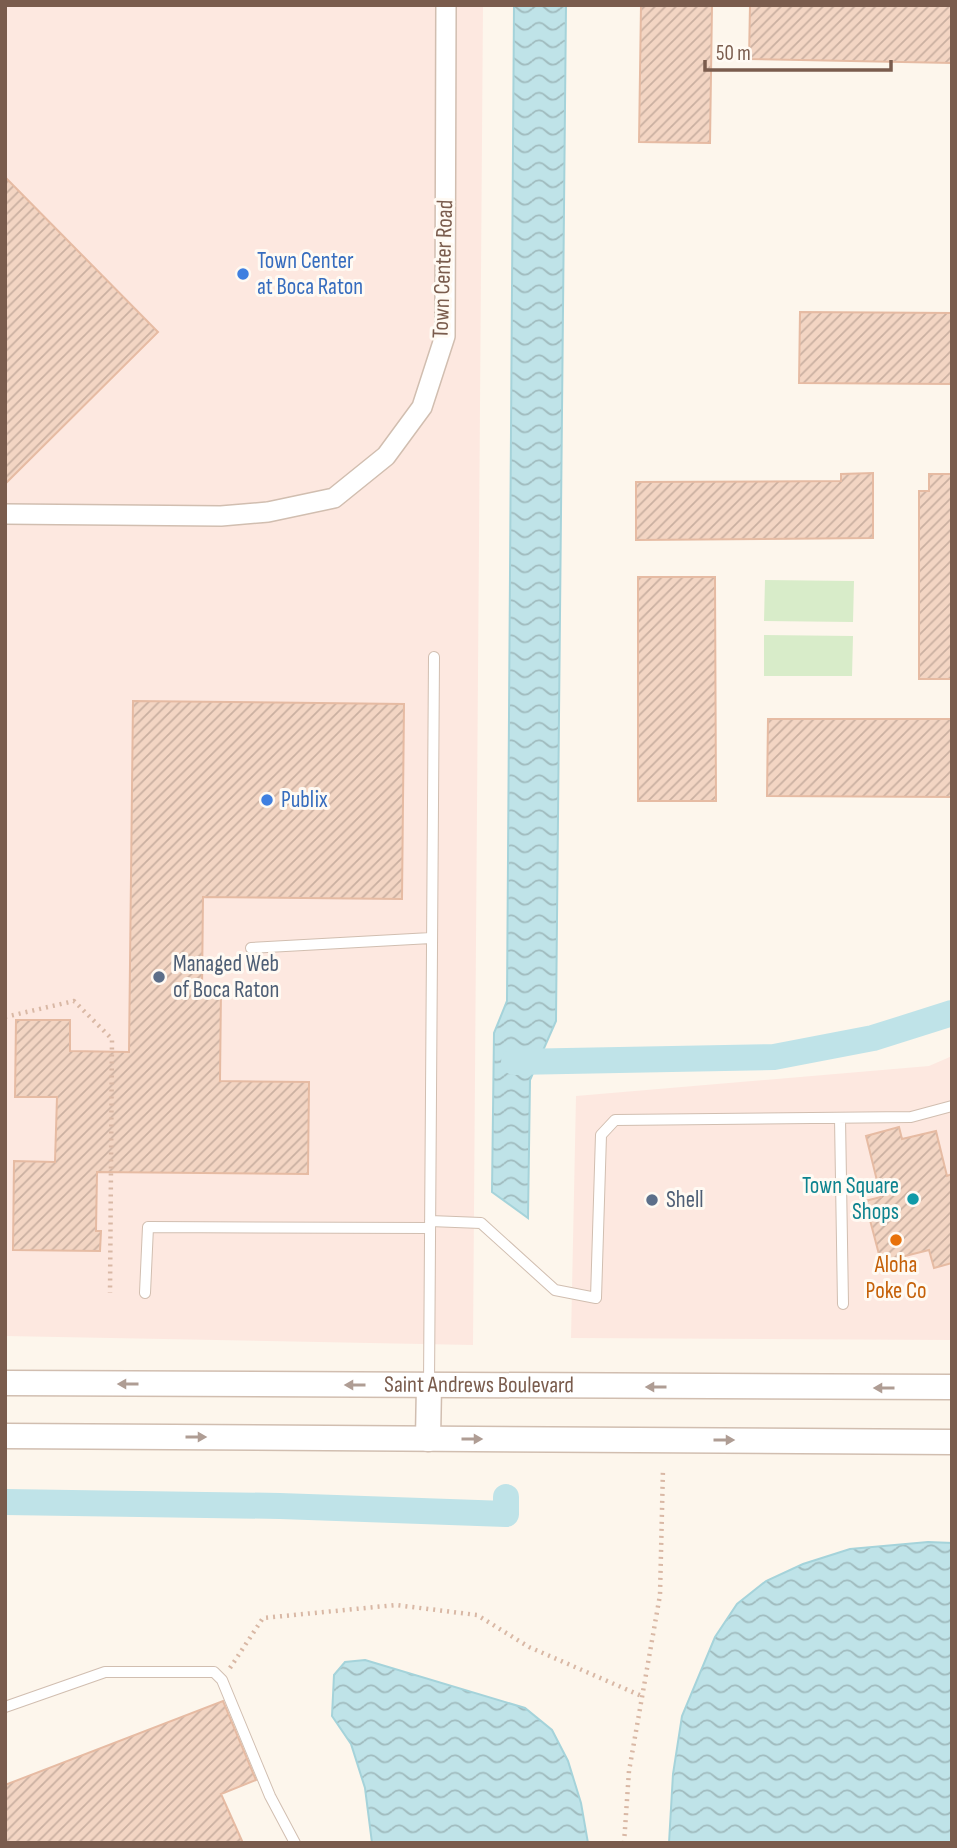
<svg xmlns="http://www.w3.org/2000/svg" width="957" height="1848" viewBox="0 0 957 1848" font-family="'Sofia Sans Condensed',sans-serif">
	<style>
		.commercial { fill: #fde8e0 }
		.grass { fill: #d8ecc9 }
		.water { fill: url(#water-waves); stroke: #a5d3da; stroke-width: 2 }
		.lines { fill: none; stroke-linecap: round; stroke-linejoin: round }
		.canal { stroke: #bfe3e8; stroke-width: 26 }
		.building { fill: url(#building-hatch); stroke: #e6bba3; stroke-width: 2 }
		.service-casing { stroke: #d1beb0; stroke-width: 12 }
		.minor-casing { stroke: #d1beb0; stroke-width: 22 }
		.tertiary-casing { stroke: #d1beb0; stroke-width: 27 }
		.path { stroke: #d9b8a5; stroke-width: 4.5; stroke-dasharray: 2 5; stroke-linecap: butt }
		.service { stroke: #fff; stroke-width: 10 }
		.minor { stroke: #fff; stroke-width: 19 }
		.tertiary { stroke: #fff; stroke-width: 24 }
		.oneway { fill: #af9d94 }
		.shop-dot { fill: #3f7fe0; stroke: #fffaf3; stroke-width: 2.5 }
		.service-dot { fill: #5c6f8a; stroke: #fffaf3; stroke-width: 2.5 }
		.culture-dot { fill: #0f9aa8; stroke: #fffaf3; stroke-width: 2.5 }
		.food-dot { fill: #e8710a; stroke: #fffaf3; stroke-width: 2.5 }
		.labels { text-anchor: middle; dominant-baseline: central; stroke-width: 6; stroke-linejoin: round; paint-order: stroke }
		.shop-label { font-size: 23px; fill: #366cbe; stroke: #fffaf3; text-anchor: start }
		.street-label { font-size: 23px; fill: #7a5c4d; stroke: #fffaf3 }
		.service-label { font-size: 23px; fill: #4e5e75; stroke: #fffaf3; text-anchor: start }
		.culture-label { font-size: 23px; fill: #0d838f; stroke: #fffaf3; text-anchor: end }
		.food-label { font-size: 23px; fill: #c56008; stroke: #fffaf3 }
	</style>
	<defs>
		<pattern id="water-waves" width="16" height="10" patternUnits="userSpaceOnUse" patternTransform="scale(1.75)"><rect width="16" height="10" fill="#bfe3e8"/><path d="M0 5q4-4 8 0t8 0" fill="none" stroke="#a0bbbe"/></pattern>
		<pattern id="building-hatch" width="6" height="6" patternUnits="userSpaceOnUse" patternTransform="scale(1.75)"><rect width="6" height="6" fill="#f3d5c3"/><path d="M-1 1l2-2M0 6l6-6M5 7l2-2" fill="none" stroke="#cab0a1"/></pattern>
	</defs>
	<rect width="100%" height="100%" fill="#fdf6ec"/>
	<path class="commercial" d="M 5,5 L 483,5 L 473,1345 L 5,1336 Z
		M 952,1056 L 952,1340 L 571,1338 L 576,1096 L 929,1066 Z"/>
	<path class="grass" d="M 765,580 L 854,581 L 853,622 L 764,621 Z
		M 764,635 L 853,636 L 852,676 L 764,676 Z"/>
	<path class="water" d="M 514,5 L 566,5 L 556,1021 L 530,1080 L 528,1218 L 492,1192 L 494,1033 L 507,1001 Z
		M 928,1542 L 952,1543 L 952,1843 L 669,1843 L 673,1774 L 682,1716 L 715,1637 L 737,1604 L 766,1581 L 803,1564 L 850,1549 Z
		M 365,1660 L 525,1708 L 552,1730 L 568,1761 L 581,1803 L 588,1843 L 372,1843 L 365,1788 L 351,1744 L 332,1716 L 334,1675 L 345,1662 Z"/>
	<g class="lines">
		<path class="canal" d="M 514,1062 L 774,1057 L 873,1038 L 952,1013
			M 5,1502 L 280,1506 L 506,1514 L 506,1497"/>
	</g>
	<path class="building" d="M 641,5 L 712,5 L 710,143 L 639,142 Z
		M 750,5 L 952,5 L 952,63 L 749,59 Z
		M 5,177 L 158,332 L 5,484 Z
		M 800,312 L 952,313 L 952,384 L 799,383 Z
		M 873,473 L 873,538 L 636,540 L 636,482 L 841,481 L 841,474 Z
		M 929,474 L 952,474 L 952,679 L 919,679 L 919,491 L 929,491 Z
		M 638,577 L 715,577 L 716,801 L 638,801 Z
		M 133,701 L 404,704 L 402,899 L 203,897 L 202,989 L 221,989 L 220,1081 L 309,1082 L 308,1174 L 97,1172 L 96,1231 L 101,1231 L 100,1251 L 13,1250 L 14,1161 L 55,1162 L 57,1097 L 15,1097 L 16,1020 L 70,1020 L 70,1051 L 129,1052 Z
		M 768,719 L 952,719 L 952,797 L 767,796 Z
		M 899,1127 L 902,1139 L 936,1131 L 947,1176 L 952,1174 L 952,1263 L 934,1268 L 929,1250 L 881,1262 L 865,1201 L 881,1197 L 866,1136 Z
		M 223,1701 L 256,1780 L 221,1794 L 243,1843 L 5,1843 L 5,1785 Z"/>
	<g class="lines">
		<g class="service-casing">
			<path id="service" d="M 251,948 L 431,938
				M 840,1118 L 843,1304
				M 430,1221 L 481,1223 L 555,1290 L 596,1298 L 601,1135 L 615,1120 L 911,1117 L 952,1106
				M 145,1293 L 148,1227 L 430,1228
				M 429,1385 L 434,657
				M 5,1707 L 105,1672 L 214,1672 L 222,1680 L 270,1796 L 295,1843"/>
		</g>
		<g class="minor-casing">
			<path id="minor" d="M 5,514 L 221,516 L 268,512 L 334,498 L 386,456 L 422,407 L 445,336 L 446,5"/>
		</g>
		<g class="tertiary-casing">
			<g id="tertiary">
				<path id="s1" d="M 5,1383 L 952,1387"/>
				<path d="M 5,1436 L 952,1442"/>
				<path d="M 428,1439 L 429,1385"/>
			</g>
		</g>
		<path class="path" d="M 5,1017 L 74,1001 L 112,1039 L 110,1293
			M 230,1668 L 263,1618 L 396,1605 L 477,1615 L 529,1647 L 644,1697
			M 624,1843 L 629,1771 L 660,1595 L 663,1468"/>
		<use href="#service" class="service"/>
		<use href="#minor" class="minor"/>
		<use href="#tertiary" class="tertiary"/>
	</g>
	<defs><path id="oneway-solid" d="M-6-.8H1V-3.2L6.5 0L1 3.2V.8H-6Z" transform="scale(1.75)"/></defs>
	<g class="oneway">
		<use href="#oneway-solid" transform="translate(128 1384) rotate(-180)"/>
		<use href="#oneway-solid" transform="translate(355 1385) rotate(-180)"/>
		<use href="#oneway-solid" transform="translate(656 1387) rotate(-180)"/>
		<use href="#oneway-solid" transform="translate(884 1388) rotate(-180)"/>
		<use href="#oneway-solid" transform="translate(196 1437)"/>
		<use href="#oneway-solid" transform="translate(472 1439)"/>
		<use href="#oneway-solid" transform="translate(724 1440)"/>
	</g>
	<g class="shop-dot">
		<circle cx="243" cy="274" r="7"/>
		<circle cx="267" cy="800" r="7"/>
	</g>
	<g class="service-dot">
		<circle cx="159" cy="977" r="7"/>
		<circle cx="652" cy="1200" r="7"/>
	</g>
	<circle class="culture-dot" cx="913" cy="1199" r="7"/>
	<circle class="food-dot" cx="896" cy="1240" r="7"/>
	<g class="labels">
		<g class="shop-label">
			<text x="257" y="261">Town Center<tspan x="257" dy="26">at Boca Raton</tspan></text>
			<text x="281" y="800">Publix</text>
		</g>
		<g class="street-label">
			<text transform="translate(443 269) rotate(-88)">Town Center Road</text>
			<text stroke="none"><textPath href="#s1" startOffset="474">Saint Andrews Boulevard</textPath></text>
		</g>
		<g class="service-label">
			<text x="173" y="964">Managed Web<tspan x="173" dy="26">of Boca Raton</tspan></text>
			<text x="666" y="1200">Shell</text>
		</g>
		<g class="culture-label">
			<text x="899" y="1186">Town Square<tspan x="899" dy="26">Shops</tspan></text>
		</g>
		<g class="food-label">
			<text x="896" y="1265">Aloha<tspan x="896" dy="26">Poke Co</tspan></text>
		</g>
	</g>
	<rect width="957" height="1848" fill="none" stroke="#7a5c4d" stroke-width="14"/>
	<path d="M705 60v10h186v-10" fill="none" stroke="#7a5c4d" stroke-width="3.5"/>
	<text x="716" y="60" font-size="21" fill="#7a5c4d" stroke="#fffaf3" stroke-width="5" paint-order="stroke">50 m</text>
</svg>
